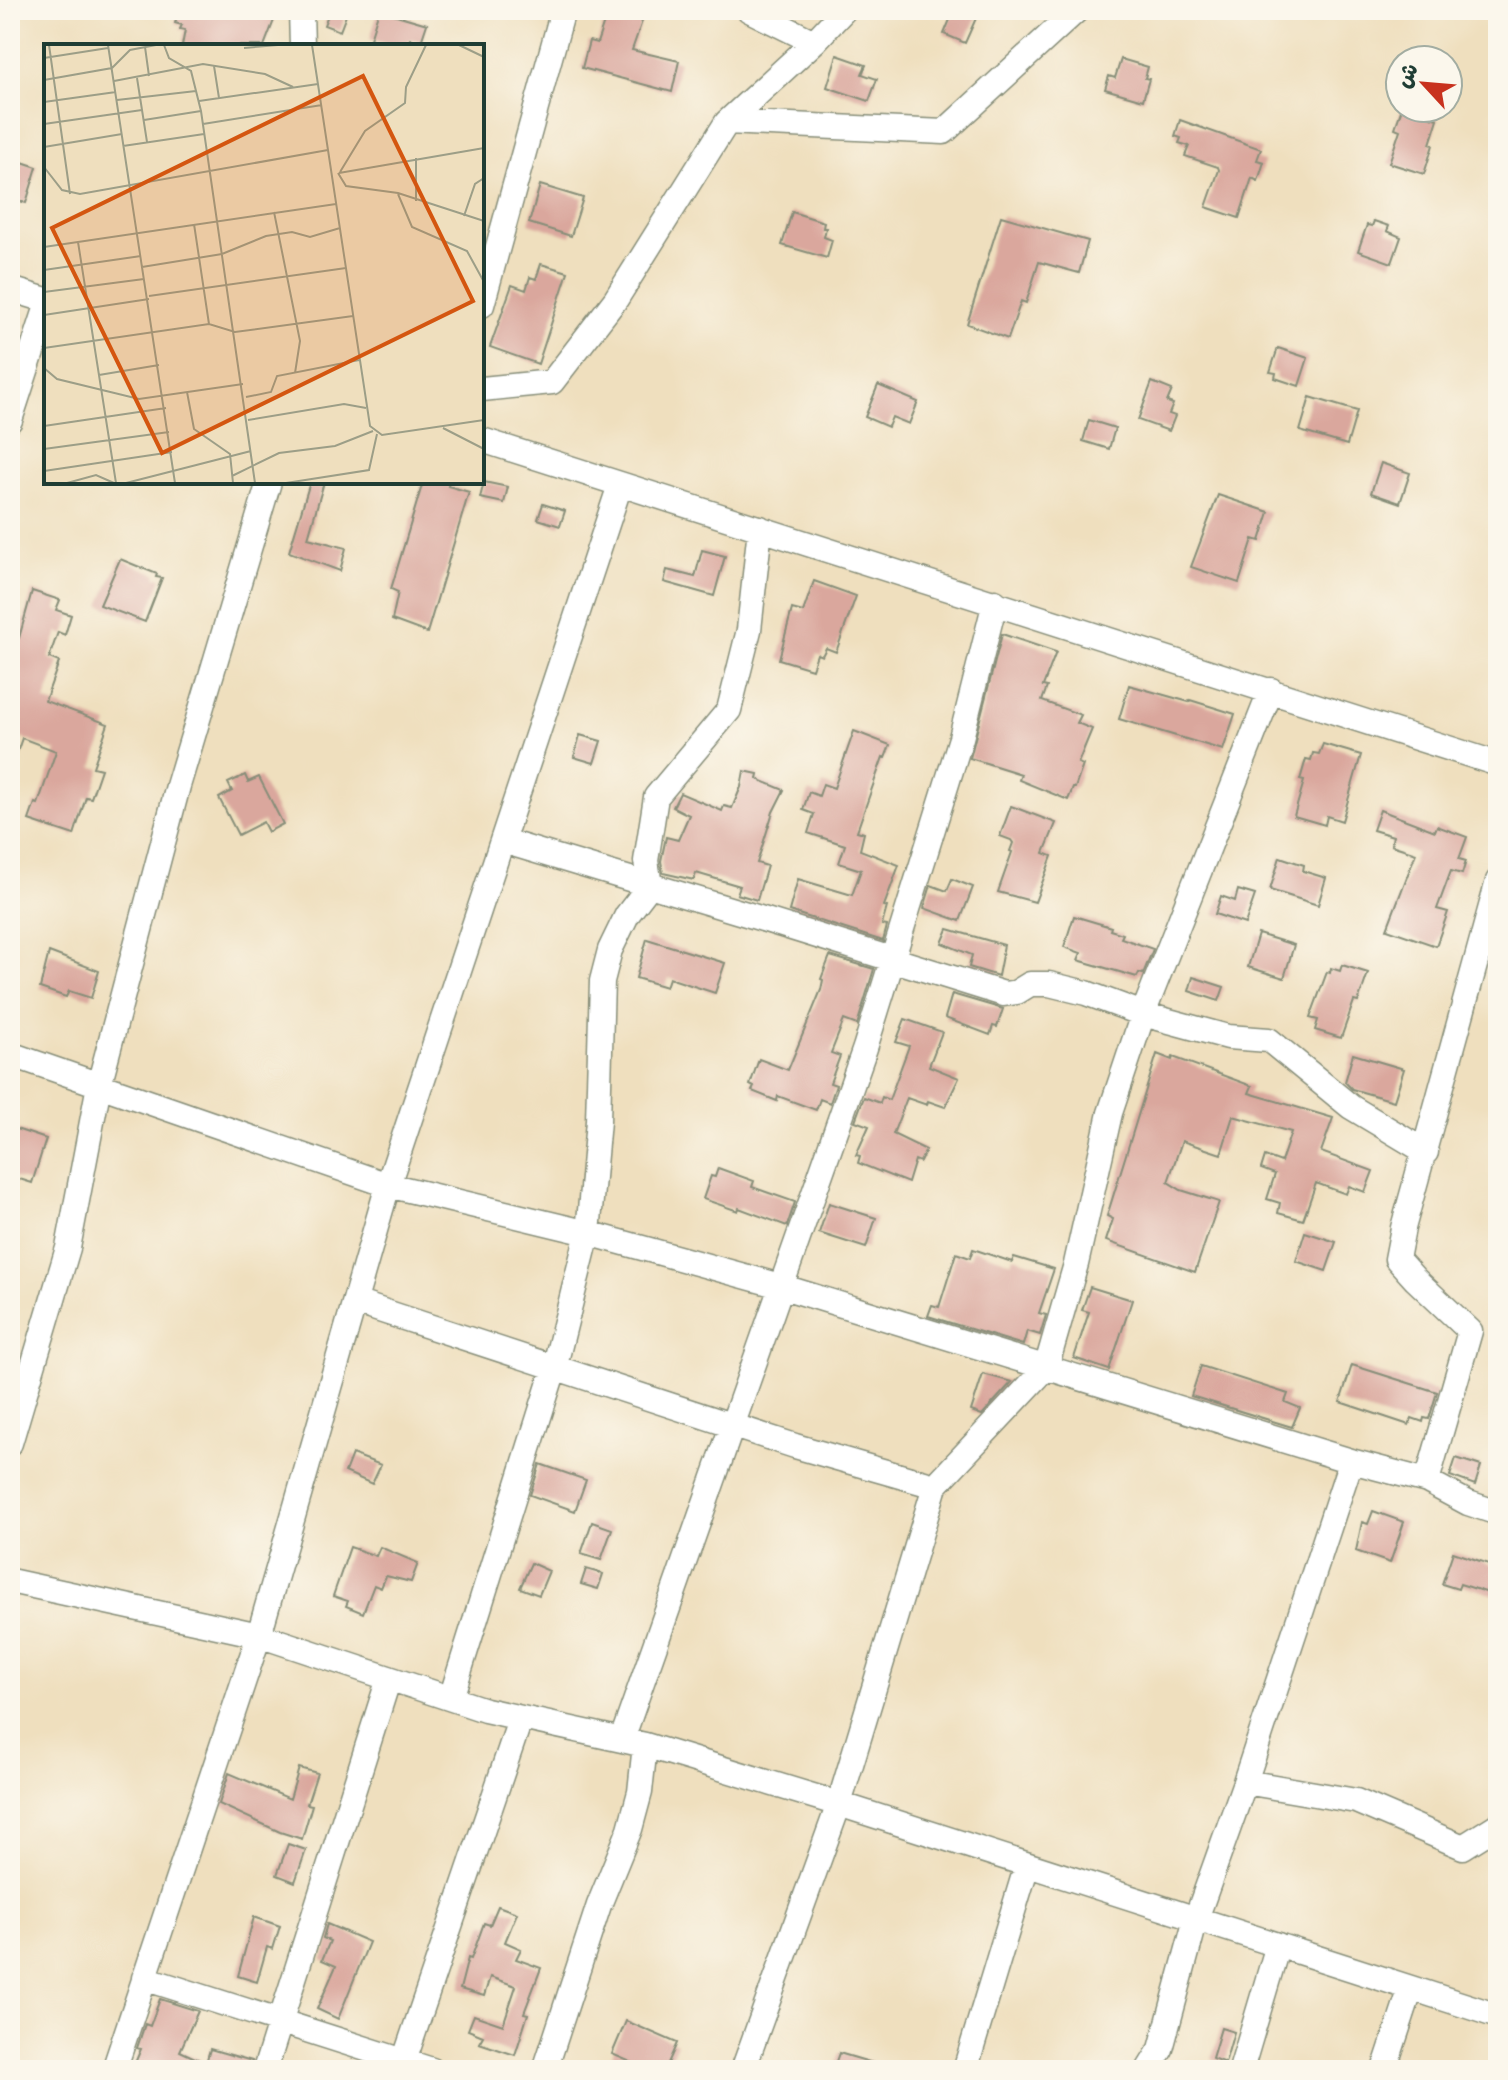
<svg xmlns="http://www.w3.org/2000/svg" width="1508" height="2080" viewBox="0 0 1508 2080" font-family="Kalam,'Playpen Sans Arabic',sans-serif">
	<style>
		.building { fill: #daa79d }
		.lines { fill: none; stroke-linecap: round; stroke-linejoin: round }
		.minor-casing { stroke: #878e79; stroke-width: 27 }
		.minor { stroke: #fff; stroke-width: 24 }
		.inset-road { fill: none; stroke: #9c9e87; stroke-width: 2 }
		.view { fill: #d45610; fill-opacity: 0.15; stroke: #d45610; stroke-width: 4 }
		.inset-edge { fill: none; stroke: #1f3d34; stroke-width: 4 }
	</style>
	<rect width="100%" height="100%" fill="#fbf7ec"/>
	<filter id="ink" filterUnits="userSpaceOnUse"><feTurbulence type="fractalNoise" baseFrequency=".0125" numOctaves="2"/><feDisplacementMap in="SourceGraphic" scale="16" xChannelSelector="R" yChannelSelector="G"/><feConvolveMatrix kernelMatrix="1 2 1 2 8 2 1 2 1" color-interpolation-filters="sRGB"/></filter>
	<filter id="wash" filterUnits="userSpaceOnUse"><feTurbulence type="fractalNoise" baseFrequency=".006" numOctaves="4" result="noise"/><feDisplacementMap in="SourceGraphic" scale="32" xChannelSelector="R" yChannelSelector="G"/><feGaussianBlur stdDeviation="1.8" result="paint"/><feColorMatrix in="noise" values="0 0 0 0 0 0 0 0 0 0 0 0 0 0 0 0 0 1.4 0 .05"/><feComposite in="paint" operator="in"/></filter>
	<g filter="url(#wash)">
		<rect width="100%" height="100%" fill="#efdfbe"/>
		<g id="blocks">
			<path class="building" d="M 179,10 L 278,10 L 264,46 L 182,46 L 185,30 L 180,29 L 182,25 L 175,23 Z
				M 330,10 L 348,10 L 340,31 L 324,25 Z
				M 379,10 L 427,24 L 421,42 L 410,39 L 408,46 L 393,46 L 370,39 Z
				M 608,10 L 646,10 L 632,50 L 679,61 L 672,92 L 582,68 L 589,41 L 597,43 Z
				M 954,10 L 963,10 L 977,16 L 965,43 L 944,34 Z
				M 837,55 L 866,65 L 862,74 L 877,79 L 869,101 L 827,87 Z
				M 1121,59 L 1148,67 L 1145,78 L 1149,79 L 1143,100 L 1105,89 L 1109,76 L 1115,78 Z
				M 1402,108 L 1438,119 L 1430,144 L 1433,145 L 1424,174 L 1389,163 L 1400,130 L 1395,128 Z
				M 1180,120 L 1261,149 L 1257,160 L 1264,162 L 1258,181 L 1252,178 L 1239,218 L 1206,207 L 1219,170 L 1218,167 L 1185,156 L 1189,146 L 1179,143 L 1181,138 L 1175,136 Z
				M 10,158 L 37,167 L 26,203 L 10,198 Z
				M 540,185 L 583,198 L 571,236 L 529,223 Z
				M 792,212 L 824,222 L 823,228 L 826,228 L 824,237 L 832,240 L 827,258 L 782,245 Z
				M 1001,216 L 1088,241 L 1079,273 L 1039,262 L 1026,303 L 1021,301 L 1008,339 L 967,324 Z
				M 1374,221 L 1389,226 L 1387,231 L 1401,237 L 1392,263 L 1358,251 L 1367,225 L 1372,226 Z
				M 541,264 L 568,272 L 538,364 L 490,347 L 512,285 L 526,290 L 530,277 L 536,279 Z
				M 1278,348 L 1308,358 L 1299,386 L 1275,378 L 1276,373 L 1270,372 Z
				M 1152,382 L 1172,390 L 1167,402 L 1173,404 L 1169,414 L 1175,416 L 1169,431 L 1138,420 Z
				M 878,385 L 918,402 L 909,424 L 892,417 L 888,427 L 865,417 Z
				M 1310,397 L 1357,411 L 1347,445 L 1300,431 Z
				M 1089,420 L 1115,428 L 1109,449 L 1083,441 Z
				M 1381,463 L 1410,473 L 1400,503 L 1371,493 Z
				M 310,482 L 324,482 L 308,538 L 346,548 L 340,571 L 289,552 Z
				M 423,482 L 449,482 L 448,486 L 469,492 L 427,633 L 392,620 L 398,592 L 391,589 Z
				M 484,482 L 508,487 L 504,503 L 480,498 Z
				M 1218,495 L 1269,512 L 1260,541 L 1253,539 L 1239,583 L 1191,567 Z
				M 543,504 L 565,511 L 560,526 L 538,519 Z
				M 702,550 L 725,556 L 714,596 L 664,582 L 667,570 L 695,577 Z
				M 120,559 L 157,574 L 156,577 L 162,578 L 145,622 L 100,605 Z
				M 814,581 L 856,596 L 836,652 L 826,648 L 822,656 L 817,654 L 812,669 L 779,659 L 792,609 L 803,612 Z
				M 32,591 L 60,600 L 56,610 L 71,615 L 65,635 L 58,632 L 49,658 L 59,662 L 45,701 L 108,724 L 93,767 L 101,769 L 91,798 L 86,797 L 74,835 L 29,820 L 35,803 L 38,804 L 56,751 L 22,738 L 12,767 L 10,766 L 10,635 L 19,638 Z
				M 1002,634 L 1056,652 L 1043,686 L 1047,687 L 1042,701 L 1081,715 L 1077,723 L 1092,729 L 1078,763 L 1083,765 L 1075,788 L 1073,788 L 1068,800 L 1019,780 L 1021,774 L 970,758 Z
				M 1129,685 L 1189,702 L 1190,700 L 1235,714 L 1223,750 L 1119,719 Z
				M 854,731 L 890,745 L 885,758 L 883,757 L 857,831 L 864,833 L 860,850 L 899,865 L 884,906 L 887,907 L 882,925 L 887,926 L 883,941 L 789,911 L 798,879 L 852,895 L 861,870 L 839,863 L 845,845 L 808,833 L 814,814 L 803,810 L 809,792 L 819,796 L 823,784 L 834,788 Z
				M 580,735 L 601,741 L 594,763 L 574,757 Z
				M 1323,744 L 1361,755 L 1342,821 L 1327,816 L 1325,825 L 1294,816 L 1304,781 L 1300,780 L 1306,759 L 1311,760 L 1313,753 L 1319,754 Z
				M 744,771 L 758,774 L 757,779 L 784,790 L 773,812 L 757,863 L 767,866 L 757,900 L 737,894 L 740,886 L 696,873 L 694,880 L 663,873 L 661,861 L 666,837 L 678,840 L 689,815 L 673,807 L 680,793 L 722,811 L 724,806 L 732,808 L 741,787 Z
				M 245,775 L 248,782 L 259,777 L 283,824 L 268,832 L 263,822 L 238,835 L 219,798 L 232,791 L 228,783 Z
				M 1011,806 L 1056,823 L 1044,853 L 1052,856 L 1035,902 L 998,892 L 1012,852 L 1010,851 L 1013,843 L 1011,840 L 1000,836 Z
				M 1380,810 L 1435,831 L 1437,826 L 1467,837 L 1459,859 L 1466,861 L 1462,874 L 1451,871 L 1437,909 L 1448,912 L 1436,946 L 1387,929 L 1416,853 L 1391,845 L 1393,836 L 1373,830 Z
				M 1280,857 L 1304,865 L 1303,871 L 1326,878 L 1318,905 L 1270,890 Z
				M 952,879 L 973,887 L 960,921 L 924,908 L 931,885 L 947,891 Z
				M 1238,890 L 1255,895 L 1245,924 L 1215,914 L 1221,896 L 1235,901 Z
				M 1074,916 L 1111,927 L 1110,930 L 1123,934 L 1121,938 L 1153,949 L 1143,974 L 1139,973 L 1137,977 L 1078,960 L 1081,953 L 1064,947 Z
				M 948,929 L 1004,945 L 998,976 L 969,967 L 972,955 L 942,943 Z
				M 1258,934 L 1294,945 L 1284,978 L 1248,967 Z
				M 647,939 L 725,963 L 715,993 L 669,978 L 666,987 L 636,978 Z
				M 49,952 L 99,971 L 91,998 L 69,991 L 66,997 L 40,988 Z
				M 830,956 L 874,969 L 857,1025 L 844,1020 L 831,1053 L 840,1056 L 830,1083 L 836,1085 L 830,1103 L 820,1099 L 816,1110 L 778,1096 L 777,1101 L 752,1091 L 754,1087 L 750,1085 L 759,1059 L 788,1070 L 821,990 L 823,980 L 821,979 Z
				M 1342,965 L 1368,973 L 1358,1002 L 1354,1001 L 1341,1038 L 1315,1030 L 1318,1020 L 1310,1018 L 1327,972 L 1330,973 L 1331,968 L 1340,971 Z
				M 1193,977 L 1224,987 L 1219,1001 L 1189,991 Z
				M 952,994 L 1003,1009 L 997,1027 L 993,1026 L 990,1035 L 945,1018 Z
				M 905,1019 L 942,1032 L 929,1066 L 959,1078 L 945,1107 L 928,1101 L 927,1105 L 907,1098 L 893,1134 L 926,1150 L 920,1162 L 915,1160 L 908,1183 L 858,1163 L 860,1156 L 856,1155 L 869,1126 L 855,1121 L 864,1097 L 880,1103 L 882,1097 L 889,1100 L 909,1046 L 896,1042 Z
				M 1157,1054 L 1172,1060 L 1173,1057 L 1252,1086 L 1249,1093 L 1333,1118 L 1321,1152 L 1373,1171 L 1365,1192 L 1349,1186 L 1346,1194 L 1316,1183 L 1303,1220 L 1278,1213 L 1280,1203 L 1267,1199 L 1275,1174 L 1261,1169 L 1265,1156 L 1281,1162 L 1291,1132 L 1233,1116 L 1221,1154 L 1182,1141 L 1168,1182 L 1181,1190 L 1219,1202 L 1195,1272 L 1106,1241 L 1113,1219 L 1107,1216 Z
				M 1353,1054 L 1404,1069 L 1394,1101 L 1352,1089 L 1345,1082 Z
				M 10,1127 L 46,1139 L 32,1183 L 10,1176 Z
				M 718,1168 L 754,1181 L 752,1187 L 795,1202 L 787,1226 L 739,1208 L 738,1211 L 703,1199 L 711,1176 L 715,1177 Z
				M 829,1203 L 876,1218 L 866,1248 L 819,1233 Z
				M 1305,1232 L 1336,1242 L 1326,1271 L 1296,1261 Z
				M 973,1249 L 1012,1262 L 1014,1257 L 1054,1269 L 1039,1313 L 1046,1315 L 1040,1335 L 1027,1331 L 1023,1345 L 928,1316 L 932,1305 L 939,1307 L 956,1253 L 970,1258 Z
				M 1090,1287 L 1132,1300 L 1109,1370 L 1074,1358 L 1089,1312 L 1082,1310 Z
				M 1352,1365 L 1437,1392 L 1429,1419 L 1424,1418 L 1423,1422 L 1412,1418 L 1409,1425 L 1340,1402 Z
				M 1201,1366 L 1288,1394 L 1285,1402 L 1300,1408 L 1292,1427 L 1191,1396 Z
				M 983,1374 L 1012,1382 L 982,1415 L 971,1411 Z
				M 352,1454 L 381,1465 L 372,1484 L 345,1472 Z
				M 1456,1458 L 1481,1466 L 1475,1485 L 1450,1476 Z
				M 540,1464 L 586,1480 L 575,1511 L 530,1495 Z
				M 1373,1511 L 1404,1522 L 1390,1563 L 1356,1551 L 1362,1522 L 1368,1524 Z
				M 592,1522 L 612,1529 L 601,1560 L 581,1554 Z
				M 350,1547 L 376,1556 L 380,1547 L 418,1563 L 411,1582 L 386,1576 L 381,1588 L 374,1585 L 363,1613 L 346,1606 L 348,1601 L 333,1596 Z
				M 1453,1552 L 1498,1567 L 1498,1596 L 1460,1584 L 1458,1589 L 1442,1584 Z
				M 531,1563 L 549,1571 L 539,1595 L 520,1588 Z
				M 586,1569 L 603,1574 L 598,1589 L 581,1584 Z
				M 299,1768 L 317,1773 L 307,1804 L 312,1805 L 302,1839 L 280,1832 L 219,1804 L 229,1773 L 290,1799 Z
				M 288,1844 L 306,1850 L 295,1882 L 277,1875 Z
				M 498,1906 L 517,1913 L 505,1942 L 521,1949 L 516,1959 L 541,1968 L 524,2013 L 528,2014 L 515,2055 L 479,2043 L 483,2036 L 468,2030 L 474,2015 L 503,2025 L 516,1986 L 490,1977 L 484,1996 L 460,1989 L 468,1958 L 471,1959 L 484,1923 L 490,1925 Z
				M 254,1917 L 280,1926 L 273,1949 L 267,1947 L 257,1982 L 238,1976 Z
				M 327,1924 L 369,1942 L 338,2019 L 317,2009 L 336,1966 L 322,1960 L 330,1941 L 323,1938 Z
				M 160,1999 L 198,2011 L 180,2051 L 206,2063 L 210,2049 L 252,2061 L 250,2070 L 166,2070 L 152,2064 L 150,2070 L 132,2070 L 141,2049 L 137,2048 L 145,2024 L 150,2026 Z
				M 626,2021 L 677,2043 L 665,2070 L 649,2070 L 612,2054 Z
				M 1221,2028 L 1234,2032 L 1225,2063 L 1212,2058 Z
				M 839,2053 L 883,2066 L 882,2070 L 833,2070 Z"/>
		</g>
	</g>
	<g filter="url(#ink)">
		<use href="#blocks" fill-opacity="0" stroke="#878e79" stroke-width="2"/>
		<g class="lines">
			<g class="minor-casing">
				<path id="minor" d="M 301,10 L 302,46
					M 749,10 L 814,42
					M 727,122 L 944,132 L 1077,10
					M 10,289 L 46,300
					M 482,305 L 563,10
					M 482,389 L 552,382 L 616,299 L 727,122 L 814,42 L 844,10
					M 10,420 L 46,309
					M 482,440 L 1498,764
					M 503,841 L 753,916 L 1004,994 L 1017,992 L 1030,984 L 1049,984 L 1086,993 L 1143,1014 L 1228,1037 L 1269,1040 L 1351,1107 L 1426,1152
					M 10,1054 L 388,1185 L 588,1233 L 780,1286 L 1351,1461 L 1427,1481 L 1468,1503 L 1498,1513
					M 355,1302 L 795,1446 L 935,1486
					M 10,1443 L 68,1248 L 99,1085 L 178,786 L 269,482
					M 1427,1481 L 1470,1331 L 1415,1279 L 1397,1259 L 1403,1228 L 1498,881
					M 10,1581 L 259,1635 L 485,1710 L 645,1745 L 839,1804 L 1498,2016
					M 451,1698 L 554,1369 L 588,1233 L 598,1121 L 602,981 L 610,950 L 627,915 L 650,885 L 646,861 L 656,797 L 729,710 L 749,630 L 760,528
					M 622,1739 L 865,1048 L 961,738 L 995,602
					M 1245,1782 L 1356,1801 L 1463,1847 L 1498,1825
					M 144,1978 L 432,2070
					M 114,2070 L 259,1635 L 388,1185 L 620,485
					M 265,2070 L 389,1678
					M 401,2070 L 520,1720
					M 545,2070 L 599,1905 L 630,1829 L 640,1792 L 645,1745
					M 743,2070 L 839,1804 L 935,1486 L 1046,1368 L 1076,1264 L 1110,1113 L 1143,1014 L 1271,690
					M 965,2070 L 1027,1865
					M 1148,2070 L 1161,2049 L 1196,1919 L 1245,1782 L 1351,1461
					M 1241,2070 L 1278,1945
					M 1384,2070 L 1411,1988"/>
			</g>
			<use href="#minor" class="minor"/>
		</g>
	</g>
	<g transform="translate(44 44)">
		<rect width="440" height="440" fill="#efdfbe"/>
		<path class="inset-road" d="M 5,1 L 26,150M 64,1 L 131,439M 120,1 L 125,14 L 147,27 L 157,67 L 211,439M 268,1 L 326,382 L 338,391 L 440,376M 415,1 L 440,13M 101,3 L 105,32M 200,4 L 234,1M 0,14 L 64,4M 170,22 L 175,54M 93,34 L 103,98M 0,36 L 68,24 L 86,6 L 112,1M 70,37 L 159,20 L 221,30 L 249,43M 73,56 L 152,47M 155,57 L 274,40M 0,58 L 72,48M 100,76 L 157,67M 0,80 L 98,66M 159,80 L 278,61M 79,102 L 160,90M 0,103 L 78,90M 372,114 L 372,157M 0,123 L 18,146 L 36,150 L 284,106M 296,128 L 321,87 L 361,59 L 362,43 L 382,1M 294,129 L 302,142 L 354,149 L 440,177M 295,129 L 440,104M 354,150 L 368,183 L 423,207 L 440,238M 230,168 L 256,297 L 251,329M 420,172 L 431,140 L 440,134M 150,180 L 165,280M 34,198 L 72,439M 0,203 L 292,160M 98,223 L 178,210 L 222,192 L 248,188 L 266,193 L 296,184M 0,226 L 97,212M 0,248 L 100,235M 105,252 L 302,224M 0,271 L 105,255M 0,304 L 165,280 L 191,288 L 309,272M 0,324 L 13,335 L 95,355 L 199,340M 55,331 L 115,321M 143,348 L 150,385 L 186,410 L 189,439M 202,353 L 227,348 L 233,332 L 315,316M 204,376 L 300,360 L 322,364M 0,382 L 122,364M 399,384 L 440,405M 0,405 L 125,388M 0,427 L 128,408M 188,432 L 235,409 L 291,402 L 329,387M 23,439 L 52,431 L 70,439M 82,439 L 207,407M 242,439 L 325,426 L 333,390"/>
		<path class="view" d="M 319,32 L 429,257 L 118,409 L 8,184 Z"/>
		<rect width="440" height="440" class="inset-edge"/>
	</g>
	<rect width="1508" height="2080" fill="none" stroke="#fbf7ec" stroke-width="40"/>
	<g transform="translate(1424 84) rotate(296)"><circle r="38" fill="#fbf7ec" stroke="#a3ada2" stroke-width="2"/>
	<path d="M0-6L14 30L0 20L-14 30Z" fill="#c8321e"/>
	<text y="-12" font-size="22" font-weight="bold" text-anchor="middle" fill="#1f3d34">ش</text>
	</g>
</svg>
